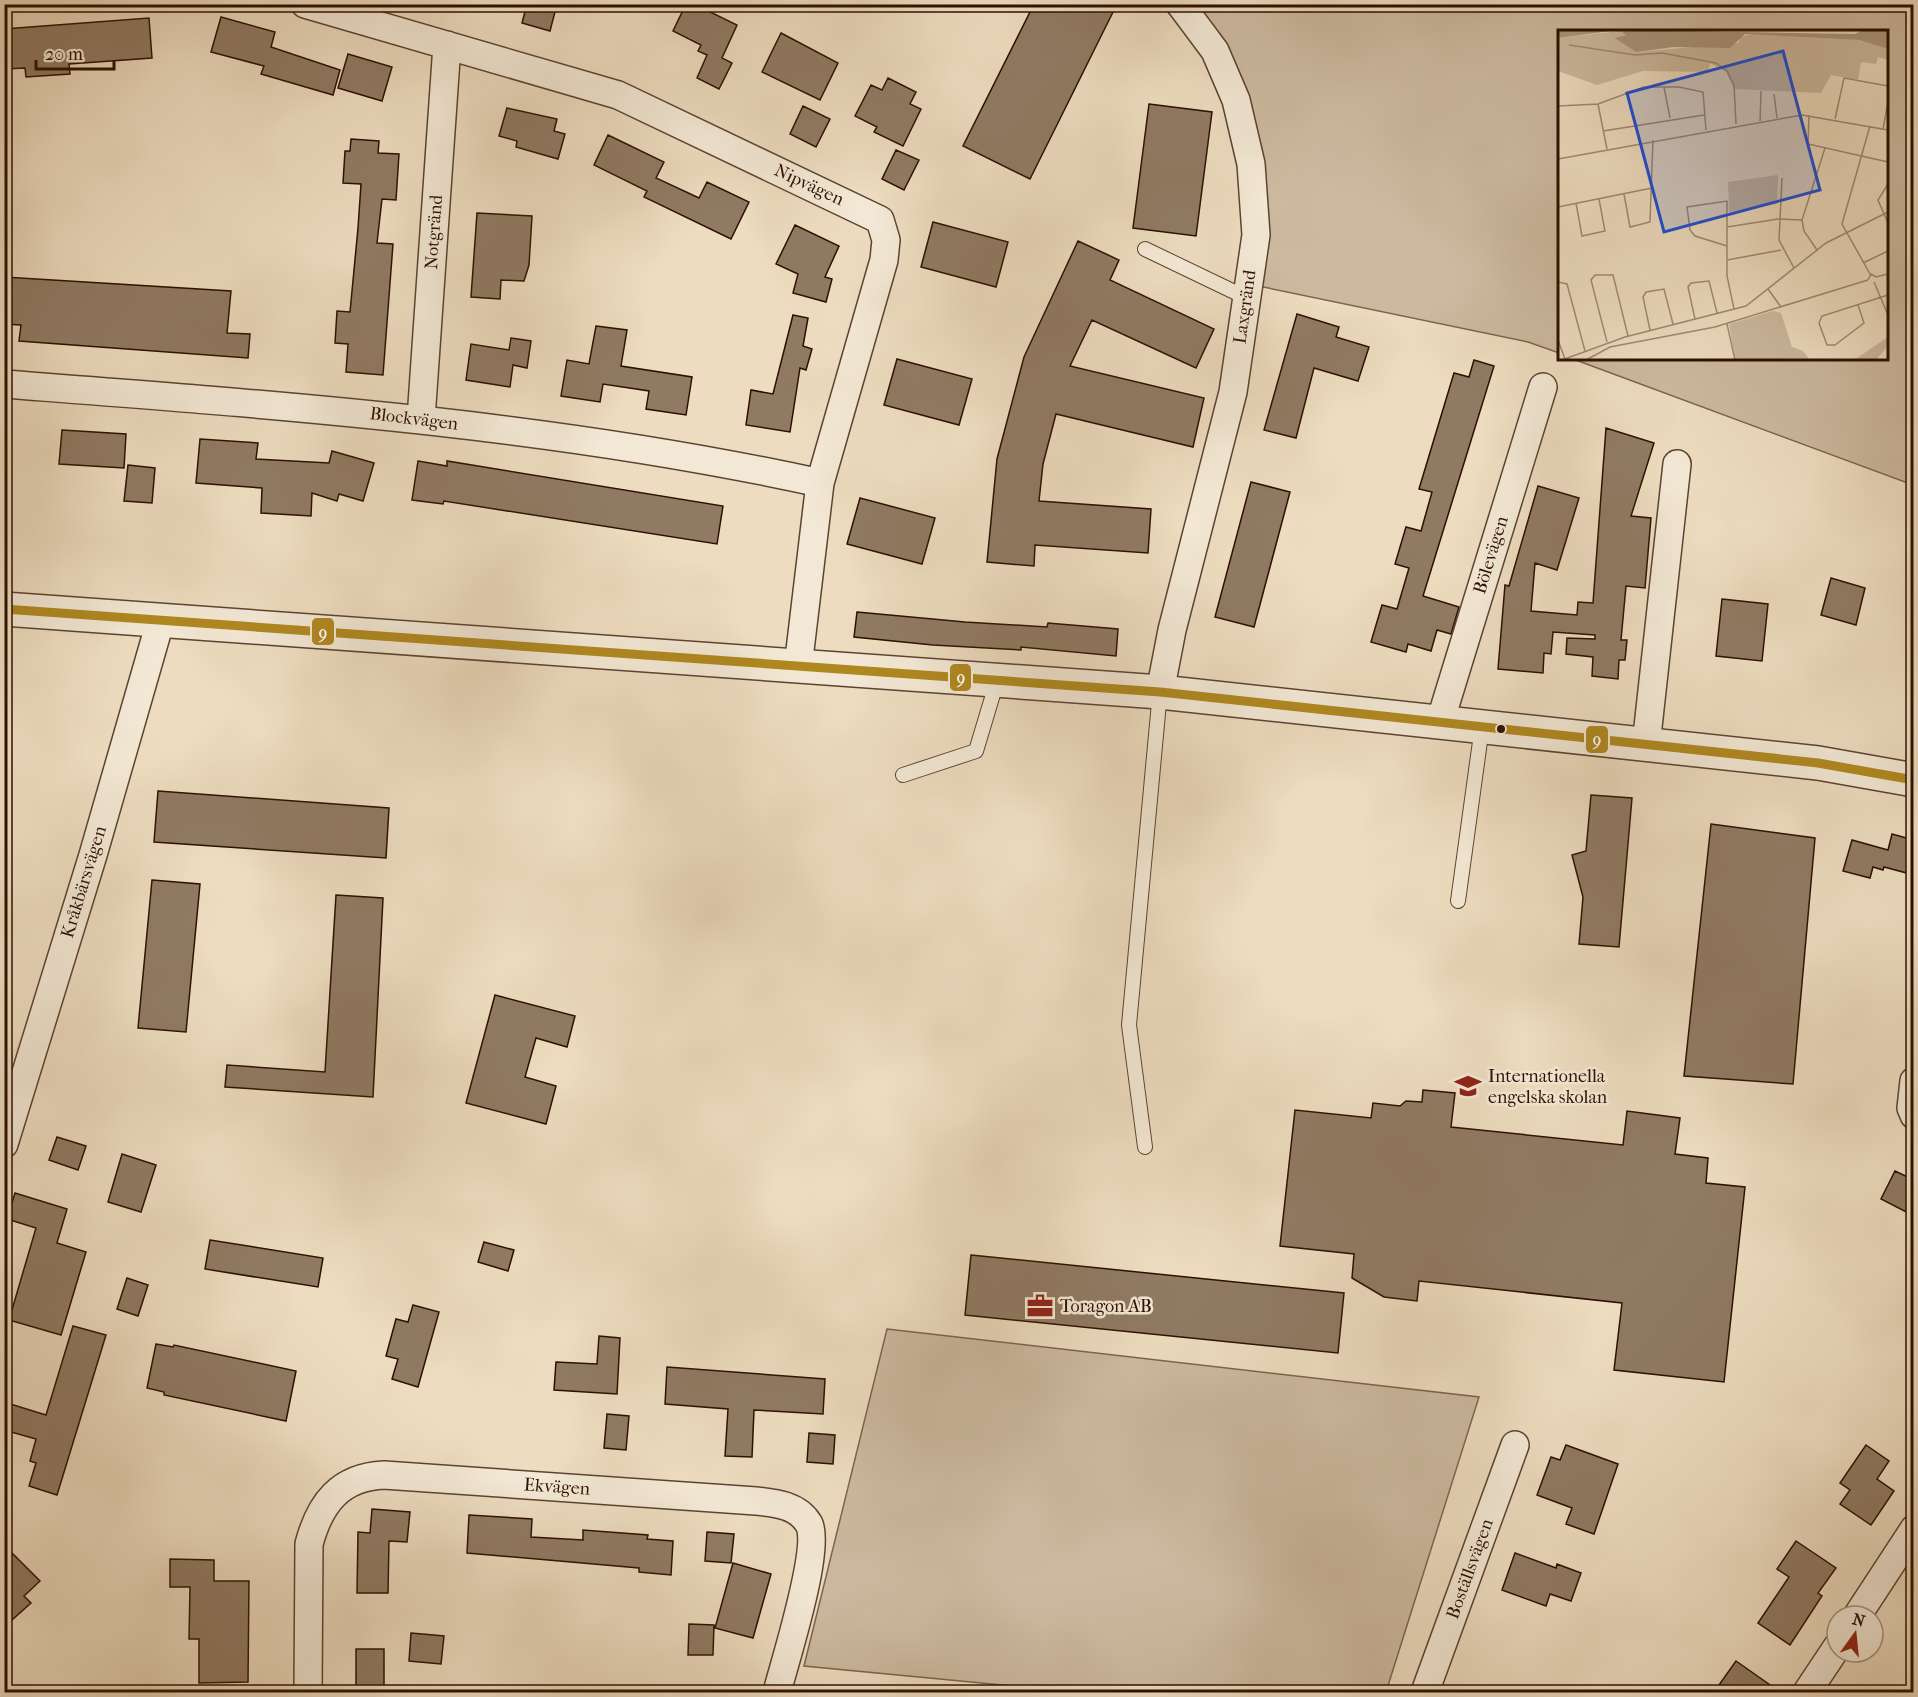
<svg xmlns="http://www.w3.org/2000/svg" width="1918" height="1697" viewBox="0 0 1918 1697" font-family="'IM FELL French Canon',serif">
	<style>
		.green { fill: #ccb99f; stroke: #7c6450; stroke-width: 1.5 }
		.building { fill: #907a63; stroke: #2c1000; stroke-width: 1.5 }
		.lines { fill: none; stroke-linecap: round; stroke-linejoin: round }
		.service-casing { stroke: #5c4330; stroke-width: 16 }
		.minor-casing { stroke: #5c4330; stroke-width: 30 }
		.tertiary-casing { stroke: #5c4330; stroke-width: 36 }
		.service { stroke: #f3e8d5; stroke-width: 14 }
		.minor { stroke: #f3e8d5; stroke-width: 27 }
		.tertiary { stroke: #f3e8d5; stroke-width: 33 }
		.bus-1-casing { stroke: #f3e8d5; stroke-width: 14 }
		.bus-1 { stroke: #b08820; stroke-width: 9 }
		.bus-dot { fill: #2c1000; stroke: #f3e8d5; stroke-width: 2 }
		.labels { text-anchor: middle; dominant-baseline: central; stroke-width: 5; stroke-linejoin: round; paint-order: stroke }
		.street-label { font-size: 18px; fill: #2c1000; stroke: #f3e8d5 }
		.poi-label { font-size: 18px; fill: #2c1000; stroke: #f3e8d5; text-anchor: start }
		.inset-road { fill: none; stroke: #a08a73; stroke-width: 1.5 }
		.view { fill: #1d4ed8; fill-opacity: 0.15; stroke: #1d4ed8; stroke-width: 3 }
		.inset-edge { fill: none; stroke: #2c1000; stroke-width: 3 }
		.line-badge { stroke: #f3e8d5; stroke-width: 2 }
		.badge-label { font-size: 16px; text-anchor: middle; font-weight: bold; fill: #fff }
	</style>
	<rect width="100%" height="100%" fill="#eddcbf"/>
	<filter id="stains"><feTurbulence type="fractalNoise" baseFrequency=".00333" numOctaves="4"/><feColorMatrix values="0 0 0 0 .2 0 0 0 0 .09 0 0 0 0 .02 0 0 0 .5 -.17"/></filter>
	<radialGradient id="worn" r=".72"><stop offset=".6" stop-color="#630" stop-opacity="0"/><stop offset="1" stop-color="#630" stop-opacity=".3"/></radialGradient>
	<path class="green" d="M 1162,5 L 1913,5 L 1913,485 L 1573,359 L 1886,358 L 1886,32 L 1560,32 L 1559,353 L 1528,342 L 1239,282 C 1247,208 1242,125 1204,59 C 1193,40 1176,22 1162,5 Z
		M 887,1329 L 1479,1397 L 1386,1692 L 1076,1692 L 804,1666 Z"/>
	<path class="building" d="M 527,4 L 557,4 L 550,31 L 522,23 Z
		M 686,4 L 694,4 L 737,25 L 722,58 L 732,63 L 719,89 L 697,78 L 707,55 L 698,51 L 701,45 L 673,31 Z
		M 1034,4 L 1117,4 L 1030,179 L 963,146 Z
		M 221,17 L 275,32 L 271,47 L 340,70 L 333,95 L 261,74 L 264,66 L 211,52 Z
		M 149,18 L 152,58 L 69,64 L 70,74 L 26,77 L 25,68 L 4,69 L 4,29 Z
		M 781,33 L 838,63 L 820,100 L 762,72 Z
		M 348,54 L 392,67 L 382,101 L 338,88 Z
		M 888,78 L 916,92 L 910,104 L 921,109 L 903,146 L 874,132 L 877,127 L 855,116 L 871,85 L 882,90 Z
		M 1149,104 L 1212,112 L 1196,236 L 1133,228 Z
		M 803,106 L 830,119 L 816,147 L 790,134 Z
		M 507,108 L 557,119 L 554,131 L 565,134 L 558,159 L 516,147 L 517,141 L 499,136 Z
		M 608,135 L 664,162 L 656,178 L 699,198 L 707,182 L 749,202 L 731,239 L 644,197 L 647,191 L 594,165 Z
		M 351,139 L 379,141 L 378,153 L 399,154 L 396,200 L 382,199 L 377,243 L 393,244 L 383,375 L 346,372 L 348,344 L 335,343 L 337,311 L 350,312 L 358,228 L 361,184 L 343,183 L 345,151 L 350,151 Z
		M 896,150 L 919,160 L 904,190 L 882,179 Z
		M 477,213 L 532,216 L 529,265 L 524,281 L 501,280 L 500,299 L 471,297 Z
		M 933,222 L 1008,242 L 996,287 L 921,267 Z
		M 795,225 L 839,246 L 825,277 L 832,279 L 826,302 L 793,293 L 798,274 L 776,264 Z
		M 1078,241 L 1119,260 L 1110,280 L 1214,329 L 1196,368 L 1092,320 L 1070,366 L 1204,398 L 1193,447 L 1056,414 L 1043,464 L 1039,501 L 1151,509 L 1148,553 L 1035,545 L 1034,566 L 987,562 L 997,459 L 1024,357 Z
		M 4,277 L 231,291 L 227,333 L 250,334 L 248,358 L 19,341 L 21,325 L 4,324 Z
		M 1297,314 L 1339,327 L 1336,337 L 1369,347 L 1358,381 L 1314,368 L 1296,438 L 1264,430 Z
		M 793,315 L 808,318 L 803,346 L 812,349 L 806,370 L 800,368 L 790,432 L 746,425 L 751,390 L 773,394 Z
		M 596,326 L 627,330 L 621,366 L 692,377 L 686,415 L 646,409 L 649,391 L 603,384 L 600,402 L 561,396 L 567,360 L 589,364 Z
		M 511,338 L 531,341 L 527,368 L 513,365 L 510,387 L 466,380 L 471,344 L 509,350 Z
		M 897,359 L 972,379 L 959,425 L 884,405 Z
		M 1474,360 L 1494,366 L 1423,596 L 1459,607 L 1451,634 L 1437,630 L 1431,651 L 1408,644 L 1406,652 L 1371,642 L 1382,605 L 1397,609 L 1409,568 L 1395,564 L 1406,527 L 1421,531 L 1432,492 L 1419,489 L 1454,373 L 1469,377 Z
		M 1606,428 L 1654,443 L 1631,516 L 1651,518 L 1645,588 L 1626,586 L 1621,640 L 1627,640 L 1625,660 L 1619,660 L 1618,679 L 1592,676 L 1593,657 L 1566,654 L 1567,638 L 1595,639 L 1595,635 L 1553,632 L 1551,654 L 1544,653 L 1543,673 L 1498,669 L 1505,585 L 1509,586 L 1538,486 L 1579,498 L 1557,570 L 1535,563 L 1531,611 L 1577,615 L 1578,602 L 1593,603 Z
		M 62,430 L 126,434 L 124,468 L 59,464 Z
		M 200,439 L 258,443 L 256,459 L 329,463 L 332,451 L 374,463 L 363,501 L 339,494 L 337,501 L 312,493 L 311,516 L 261,513 L 262,488 L 196,483 Z
		M 418,461 L 447,466 L 447,461 L 723,506 L 717,544 L 444,501 L 443,504 L 412,500 Z
		M 128,465 L 155,468 L 152,503 L 124,501 Z
		M 1251,482 L 1290,492 L 1254,627 L 1215,617 Z
		M 860,498 L 935,518 L 922,564 L 847,544 Z
		M 1831,578 L 1865,588 L 1856,625 L 1821,615 Z
		M 1722,599 L 1768,604 L 1762,661 L 1716,656 Z
		M 857,612 L 965,622 L 1047,627 L 1048,623 L 1118,629 L 1116,656 L 1021,647 L 1021,650 L 933,645 L 854,637 Z
		M 158,791 L 389,808 L 386,858 L 154,842 Z
		M 1591,795 L 1632,798 L 1619,947 L 1579,944 L 1583,897 L 1572,855 L 1586,851 Z
		M 1711,824 L 1815,838 L 1793,1084 L 1684,1076 Z
		M 1892,834 L 1914,840 L 1914,875 L 1884,867 L 1883,870 L 1873,867 L 1870,878 L 1843,871 L 1852,840 L 1888,850 Z
		M 152,880 L 200,884 L 186,1032 L 138,1028 Z
		M 336,895 L 383,898 L 373,1097 L 225,1087 L 227,1065 L 325,1072 Z
		M 495,995 L 575,1016 L 567,1047 L 536,1038 L 525,1077 L 556,1086 L 546,1124 L 466,1103 Z
		M 1423,1090 L 1455,1093 L 1451,1127 L 1623,1145 L 1627,1111 L 1680,1118 L 1675,1154 L 1708,1158 L 1706,1183 L 1745,1187 L 1724,1382 L 1614,1370 L 1622,1303 L 1419,1281 L 1417,1301 L 1384,1297 L 1352,1278 L 1354,1254 L 1280,1246 L 1295,1110 L 1371,1118 L 1373,1103 L 1400,1106 L 1406,1101 L 1422,1102 Z
		M 57,1137 L 86,1146 L 78,1170 L 49,1160 Z
		M 122,1154 L 156,1165 L 141,1212 L 108,1202 Z
		M 1895,1171 L 1914,1180 L 1914,1216 L 1881,1199 Z
		M 15,1193 L 67,1209 L 57,1243 L 86,1252 L 61,1335 L 9,1320 L 36,1228 L 7,1219 Z
		M 210,1240 L 323,1258 L 318,1287 L 205,1269 Z
		M 484,1242 L 514,1250 L 508,1271 L 478,1262 Z
		M 971,1255 L 1344,1293 L 1338,1353 L 965,1315 Z
		M 127,1278 L 148,1285 L 138,1316 L 117,1309 Z
		M 413,1305 L 439,1312 L 418,1387 L 392,1379 L 398,1359 L 386,1356 L 396,1319 L 408,1322 Z
		M 73,1326 L 106,1335 L 57,1495 L 29,1486 L 36,1463 L 30,1461 L 36,1439 L 4,1430 L 4,1402 L 46,1415 Z
		M 599,1336 L 620,1338 L 617,1394 L 554,1390 L 556,1362 L 597,1364 Z
		M 156,1344 L 173,1347 L 174,1345 L 296,1371 L 286,1421 L 164,1395 L 164,1392 L 147,1388 Z
		M 667,1367 L 825,1379 L 823,1414 L 754,1410 L 752,1457 L 725,1456 L 728,1409 L 665,1404 Z
		M 607,1414 L 629,1416 L 626,1450 L 604,1448 Z
		M 809,1433 L 835,1435 L 833,1464 L 807,1462 Z
		M 1566,1445 L 1618,1464 L 1594,1534 L 1566,1524 L 1572,1508 L 1537,1495 L 1551,1457 L 1560,1460 Z
		M 1866,1445 L 1889,1461 L 1877,1479 L 1894,1491 L 1871,1525 L 1840,1504 L 1850,1490 L 1840,1483 Z
		M 372,1509 L 410,1512 L 407,1542 L 389,1541 L 388,1593 L 357,1593 L 358,1532 L 370,1533 Z
		M 469,1515 L 532,1519 L 531,1537 L 583,1540 L 583,1530 L 648,1535 L 647,1539 L 673,1541 L 671,1575 L 639,1572 L 639,1568 L 467,1553 Z
		M 707,1532 L 734,1534 L 731,1563 L 705,1561 Z
		M 1796,1541 L 1836,1568 L 1818,1593 L 1822,1596 L 1790,1645 L 1758,1623 L 1789,1577 L 1777,1569 Z
		M 4,1545 L 40,1581 L 24,1596 L 31,1603 L 4,1627 Z
		M 1515,1553 L 1556,1568 L 1557,1564 L 1581,1573 L 1571,1601 L 1550,1594 L 1546,1606 L 1502,1590 Z
		M 170,1559 L 214,1560 L 214,1581 L 249,1581 L 248,1682 L 199,1683 L 199,1639 L 189,1639 L 190,1587 L 170,1587 Z
		M 733,1563 L 771,1574 L 753,1638 L 715,1628 Z
		M 689,1624 L 714,1625 L 713,1655 L 688,1655 Z
		M 411,1633 L 444,1636 L 441,1664 L 409,1661 Z
		M 356,1649 L 384,1649 L 384,1692 L 356,1692 Z
		M 1736,1661 L 1780,1692 L 1714,1692 Z"/>
	<g class="lines">
		<g class="service-casing">
			<path id="service" d="M 1145,249 L 1247,298
				M 903,775 L 976,751 L 997,681
				M 1458,901 L 1482,727
				M 1145,1147 L 1129,1025 L 1160,692"/>
		</g>
		<g class="minor-casing">
			<path id="minor" d="M 305,4 L 618,95 L 880,220 L 886,240 L 884,260 L 820,483 L 798,667
				M 4,384 C 277,405 552,424 820,483
				M 421,419 L 447,45
				M 1160,692 L 1172,630 L 1233,392 L 1256,235 L 1251,164 L 1236,100 L 1215,51 L 1180,4
				M 1440,722 L 1543,387
				M 1646,745 L 1677,464
				M 1914,1081 L 1911,1108 L 1914,1115
				M 4,1144 L 93,855 L 161,619
				M 1857,1616 L 1914,1529
				M 308,1692 L 309,1544 C 320,1503 340,1477 384,1475 L 756,1501 C 775,1503 798,1505 809,1524 C 821,1549 785,1661 777,1692
				M 1425,1692 L 1515,1445
				M 1807,1692 L 1837,1647"/>
		</g>
		<g class="tertiary-casing">
			<path id="tertiary" d="M 4,609 L 1160,692 L 1818,763 L 1914,780"/>
		</g>
		<use href="#service" class="service"/>
		<use href="#minor" class="minor"/>
		<use href="#tertiary" class="tertiary"/>
		<g class="bus-1-casing">
			<path id="bus-1" d="M 4,609 L 1160,692 L 1818,763 L 1914,780"/>
		</g>
		<use href="#bus-1" class="bus-1"/>
	</g>
	<defs>
		<g id="school-bare" transform="scale(2.07)"><path d="M0-5L7-2L0 1L-7-2ZM-4 1L0 2.5L4 1V4Q0 6-4 4Z" fill="#8f2418" stroke="#f3e8d5" stroke-width="2.5" paint-order="stroke"/></g>
		<g id="office-bare" transform="scale(2.07)"><path d="M-6-3h4V-5.5h4V-3h4V5H-6ZM-1-4.5V-3h2v-1.5ZM-6 0V1H6V0Z" fill="#8f2418" stroke="#f3e8d5" stroke-width="2.5" paint-order="stroke"/></g>
	</defs>
	<g fill-rule="evenodd">
		<use href="#school-bare" x="1468" y="1086"/>
		<use href="#office-bare" x="1040" y="1306"/>
	</g>
	<circle class="bus-dot" cx="1501" cy="729" r="5"/>
	<g class="labels">
		<g class="street-label">
			<text transform="translate(809 185) rotate(25)">Nipvägen</text>
			<text transform="translate(434 232) rotate(-86)">Notgränd</text>
			<text transform="translate(1245 307) rotate(-82)">Laxgränd</text>
			<text transform="translate(414 419) rotate(7)">Blockvägen</text>
			<text transform="translate(1491 555) rotate(-73)">Bölevägen</text>
			<text transform="translate(84 882) rotate(-73)">Kråkbärsvägen</text>
			<text transform="translate(557 1487) rotate(4)">Ekvägen</text>
			<text transform="translate(1470 1569) rotate(-70)">Boställsvägen</text>
		</g>
		<g class="poi-label">
			<text x="1488" y="1076">Internationella<tspan x="1488" dy="21">engelska skolan</tspan></text>
			<text x="1060" y="1306">Toragon AB</text>
		</g>
	</g>
	<g transform="translate(1558 30)">
		<rect width="330" height="330" fill="#eddcbf"/>
		<path d="M 69,0 L 64,4 L 68,5 L 56,8 L 78,22 L 181,13 L 182,7 L 195,4 L 301,10 L 330,19 L 330,30 L 320,27 L 318,34 L 303,32 L 300,50 L 273,45 L 263,63 L 176,59 L 168,42 L 152,33 L 150,42 L 85,41 L 39,55 L 0,41 L 0,8 ZM 220,145 L 219,174 L 171,182 L 170,152 ZM 215,281 L 223,283 L 234,317 L 245,321 L 252,330 L 177,330 L 171,294 ZM 330,307 L 330,316 L 318,330 L 296,330 Z" fill="#ccb99f"/>
		<path d="M 0,0 L 60,0 L 0,8 ZM 69,0 L 297,4 L 305,0 L 330,0 L 330,19 L 301,10 L 187,4 L 172,18 L 116,17 L 78,22 L 56,8 L 68,5 L 64,3 Z" fill="#ab977e"/>
		<path class="inset-road" d="M 11,15 L 77,25 L 104,23 L 158,33 L 169,41 L 176,55 L 178,94M 106,57 L 112,88M 216,64 L 219,88M 40,74 L 49,119M 0,76 L 40,74 L 86,57 L 121,57 L 145,62 L 148,100M 251,85 L 250,114 L 330,132M 277,89 L 286,48 L 330,56M 202,91 L 203,61M 325,99 L 330,72M 45,101 L 146,85M 0,129 L 244,85 L 330,100M 224,148 L 221,210 L 236,238M 330,154 L 320,170 L 330,193M 66,164 L 72,197 L 92,192 L 95,110M 18,173 L 24,206 L 47,201 L 41,169M 0,177 L 94,158M 169,197 L 220,189 L 244,190M 169,216 L 137,206 L 132,200 L 129,177 L 169,171 L 169,246 L 176,279M 259,220 L 246,201 L 244,190 L 267,118M 169,230 L 223,220M 305,233 L 330,221M 312,244 L 284,194 L 312,96M 310,250 L 313,244 L 318,247 L 330,244M 0,252 L 9,254 L 27,321M 316,252 L 330,285M 210,259 L 223,277M 300,275 L 306,293 L 277,315 L 269,315 L 261,293 L 264,286 L 330,265M 137,289 L 130,257 L 133,253 L 151,251 L 159,283M 169,294 L 177,330M 92,300 L 85,267 L 88,262 L 106,259 L 115,294M 0,310 L 7,329M 49,312 L 33,250 L 37,245 L 55,245 L 70,306M 4,330 L 67,307 L 188,276 L 268,213 L 330,182M 28,330 L 52,317 L 157,297 L 310,250"/>
		<path class="view" d="M 225,21 L 262,160 L 106,202 L 69,63 Z"/>
		<rect width="330" height="330" class="inset-edge"/>
	</g>
	<g class="line-badge">
		<rect x="311" y="617" width="24" height="29" rx="6" fill="#b08820"/>
		<rect x="949" y="663" width="23" height="29" rx="6" fill="#b08820"/>
		<rect x="1585" y="725" width="24" height="29" rx="6" fill="#b08820"/>
	</g>
	<g class="badge-label">
		<text x="323" y="638">9</text>
		<text x="961" y="683">9</text>
		<text x="1597" y="745">9</text>
	</g>
	<rect width="1918" height="1697" fill="none" stroke="#eddcbf" stroke-width="24"/>
	<rect x="6" y="6" width="1906" height="1685" fill="none" stroke="#2c1000" stroke-width="3"/>
	<rect x="12" y="12" width="1894" height="1673" fill="none" stroke="#2c1000" stroke-width="1.5"/>
	<g transform="translate(1855 1634) rotate(15)"><circle r="28" fill="#f3e8d5" stroke="#a39280" stroke-width="1.5"/>
	<path d="M0-4.5L10 22L0 15L-10 22Z" fill="#8f2418"/>
	<text y="-9" font-size="16" font-weight="bold" text-anchor="middle" fill="#2c1000">N</text>
	</g>
	<path d="M36 60v9h78v-9" fill="none" stroke="#2c1000" stroke-width="3"/>
	<text x="45" y="60" font-size="18" fill="#2c1000" stroke="#f3e8d5" stroke-width="4.5" paint-order="stroke">20 m</text>
	<rect width="100%" height="100%" filter="url(#stains)"/>
	<rect width="100%" height="100%" fill="url(#worn)"/>
</svg>
